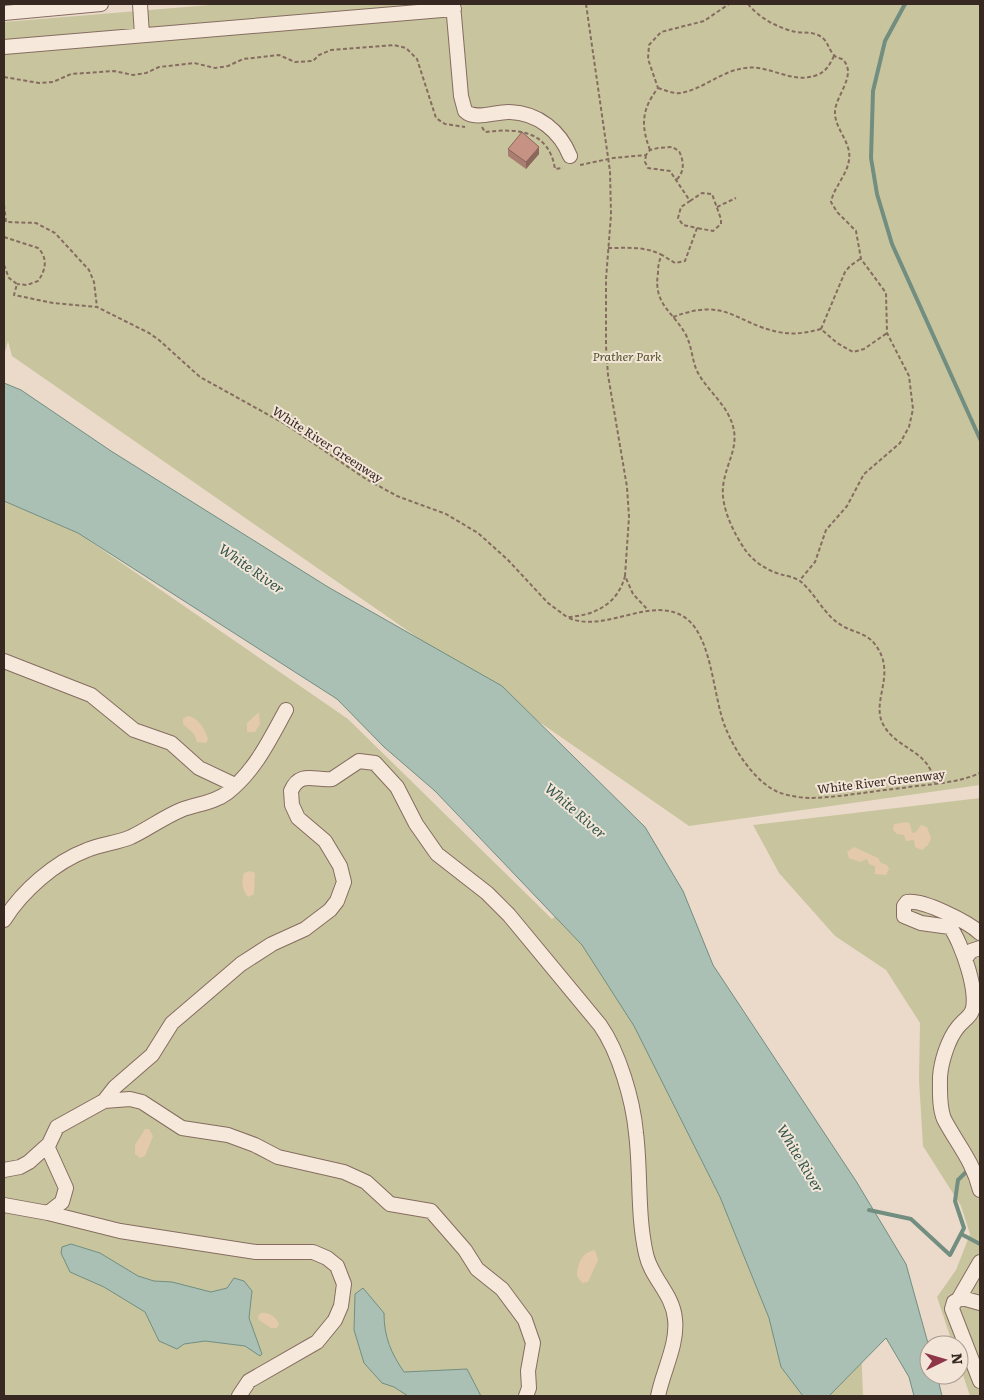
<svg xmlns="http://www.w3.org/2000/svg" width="984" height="1400" viewBox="0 0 984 1400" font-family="Literata,serif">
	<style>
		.green { fill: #c8c59e }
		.sand { fill: #e4c9aa }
		.water { fill: #aac0b5; stroke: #718e81 }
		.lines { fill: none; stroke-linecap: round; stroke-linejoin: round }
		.stream { stroke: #718e81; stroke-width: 4 }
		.minor-casing { stroke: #866c60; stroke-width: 16 }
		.path { stroke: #866c60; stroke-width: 2; stroke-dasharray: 4 2.5; stroke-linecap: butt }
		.minor { stroke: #f6e9dc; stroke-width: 14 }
		.wall { fill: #a97e71 }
		.shaded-wall { fill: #8a665c }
		.building { fill: #c59283; stroke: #8a665c }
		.labels { text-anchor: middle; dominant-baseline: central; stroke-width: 4; stroke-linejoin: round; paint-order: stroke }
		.park-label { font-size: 12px; font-style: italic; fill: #50522a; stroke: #f3e6d8 }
		.street-label { font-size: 12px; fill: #382822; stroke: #f3e6d8 }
		.water-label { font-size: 14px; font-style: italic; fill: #32564d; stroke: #f3e6d8 }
	</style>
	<rect width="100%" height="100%" fill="#ebdaca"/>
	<path class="green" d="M 222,4 L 980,4 L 980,785 L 689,826 L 12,356 L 8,341 L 4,356 L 4,22 Z
		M 4,501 L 78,533 L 348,719 L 552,919 L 573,901 L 861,1343 L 863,1396 L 4,1396 Z
		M 980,798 L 980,1396 L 970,1396 L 959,1363 L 959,1345 L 953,1345 L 937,1297 L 956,1270 L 970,1234 L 961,1206 L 923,1146 L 919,1080 L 920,1023 L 886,970 L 835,936 L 779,873 L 753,825 Z"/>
	<path class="sand" d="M 259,712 L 260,724 L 255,732 L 247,732 L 247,723 Z
		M 187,716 C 198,717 205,729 208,739 L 206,743 L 197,742 L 194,734 L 183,724 L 183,719 Z
		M 907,822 L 910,824 L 912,833 L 916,832 L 921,825 L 927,827 L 931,838 L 928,845 L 922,850 L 915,847 L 914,840 L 906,841 L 904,835 L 897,834 L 893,830 L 894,824 Z
		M 854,847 L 878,858 L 881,863 L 887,865 L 889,869 L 886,875 L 875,874 L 875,866 L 869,864 L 867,859 L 860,862 L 849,858 L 847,852 Z
		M 250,871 L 255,873 L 254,894 L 248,897 C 242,890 241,882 244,873 Z
		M 145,1129 L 149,1129 L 153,1136 L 145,1156 L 140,1158 L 135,1154 L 135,1145 Z
		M 595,1250 L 598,1260 L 588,1282 L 582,1283 L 577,1276 C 577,1264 582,1252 595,1250 Z
		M 261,1313 C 268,1312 276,1317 279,1324 L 277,1328 L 271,1328 L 259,1320 L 258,1316 Z"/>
	<path class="water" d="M 4,383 L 21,390 L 111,451 L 328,587 L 502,686 L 645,827 L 683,891 L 713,965 L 856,1181 L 906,1264 L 929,1347 L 929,1375 L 937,1375 L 942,1396 L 914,1396 L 909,1377 L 886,1338 L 829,1396 L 803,1396 L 781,1367 L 769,1318 L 720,1197 L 634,1026 L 582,945 L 435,791 L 384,747 L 337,699 L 78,533 L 4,501 Z
		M 71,1244 L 100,1253 L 138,1276 L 154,1281 L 172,1282 L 211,1292 L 227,1288 L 234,1278 L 244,1281 L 252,1291 L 249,1318 L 262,1354 L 260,1356 L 245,1346 L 205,1341 L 184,1344 L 177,1349 L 159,1341 L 145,1312 L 104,1287 L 70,1272 L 61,1253 L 62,1247 Z
		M 363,1288 L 384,1313 C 384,1337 391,1353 404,1372 L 467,1369 L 481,1396 L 408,1396 L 394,1387 L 382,1383 L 364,1363 L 354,1330 L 355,1294 Z"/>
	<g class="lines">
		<path class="stream" d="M 905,4 L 885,41 L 873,91 L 871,158 L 877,194 L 892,244 L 980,439
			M 869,1210 L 911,1219 L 950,1255 L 964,1228 L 955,1201 L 958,1180 L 969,1169
			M 961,1234 L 980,1244"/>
		<g class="minor-casing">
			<path id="minor" d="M 140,4 L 142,35
				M 453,4 L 461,96 L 465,111 C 475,121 497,111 510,112 C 538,113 560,131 570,156
				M 4,13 L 101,4
				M 4,47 L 454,9
				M 4,661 L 91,695 L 134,730 L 171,743 L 199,768 L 235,785
				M 4,920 C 22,891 55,862 87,850 C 101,844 117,843 131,837 C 148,829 164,817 181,810 C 196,804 214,803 227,793 C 255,771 269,741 286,710
				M 980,933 C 968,922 923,899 907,902 L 904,906 L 904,916 L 921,923 L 950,927 C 961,941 981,997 971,1013 C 968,1018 962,1022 958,1027 C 948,1039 941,1062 940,1077 C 940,1090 939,1107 944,1119 C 957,1144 973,1161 980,1190
				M 965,959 L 971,951 L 980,948
				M 104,1101 L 130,1099 L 142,1102 L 182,1128 L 228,1135 L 255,1145 L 278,1157 L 344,1172 L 366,1182 L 390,1204 L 431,1211 L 465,1250 L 477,1269 L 502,1289 L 525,1320 L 533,1343 L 528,1371 L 529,1388 L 526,1396
				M 47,1146 L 66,1188 L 62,1202 L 48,1213
				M 4,1170 L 20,1167 L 29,1162 L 49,1144 L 57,1127 L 104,1101 L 115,1087 L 152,1055 L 172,1023 L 241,964 L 272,944 L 305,929 L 330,910 L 337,901 L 344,882 L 340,866 L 325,841 L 298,818 L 292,805 L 291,791 C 300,770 315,781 332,779 L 359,761 L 375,763 L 397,787 L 416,824 L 437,854 L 487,893 L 509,915 L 600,1025 C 619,1052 633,1100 636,1133 C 641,1173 637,1214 646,1254 C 651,1278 673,1294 675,1319 C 678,1344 663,1371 658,1396
				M 4,1205 L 48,1213 L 120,1231 L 256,1252 L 313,1252 L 327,1258 L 337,1266 L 344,1284 L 341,1306 L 335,1320 L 317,1342 L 249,1381 L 239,1396
				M 958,1300 L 980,1262
				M 980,1303 L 962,1298 L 954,1302 L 952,1309 L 980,1381"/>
		</g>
		<path class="path" d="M 586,4 L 610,171 L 611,215 L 606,279 L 606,346 L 608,375 L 627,487 L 629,517 L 625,576 L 633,594 L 648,610
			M 748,4 C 759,18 778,28 796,32 C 803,33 809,32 815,34 C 829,38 827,49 835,56 C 837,58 840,58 842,59 C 859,74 834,97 835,113 C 835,129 852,143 849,160 C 847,175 834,187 831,202 L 837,212 L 856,231 L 861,259 L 886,293 L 887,333 L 909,376 L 913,409 L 909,427 L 900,443 L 864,474 L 847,506 L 826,530 L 815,562 L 800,580
			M 4,77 L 39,83 L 53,82 L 71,74 L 114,71 L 133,75 L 146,73 L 159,67 L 194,63 L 215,68 L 228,66 L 243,59 L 279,55 L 295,62 L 313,61 L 319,55 L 331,50 L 394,45 L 406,48 L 417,59 L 436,118 L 445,124 L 465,127
			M 658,88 C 665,90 673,94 680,93 C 702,90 721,71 745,68 C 769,64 792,85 817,75 C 826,72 830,64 834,56
			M 482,127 L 485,132 C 517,128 549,130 555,169 L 563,168
			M 650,150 C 641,126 641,110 658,88 L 648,59 L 649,45 L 661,32 L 704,21 L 729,4
			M 646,155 L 645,162 L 648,168 L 670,171 L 690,201 L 681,207 L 678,218 L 683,225 L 697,228 L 685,261 L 675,263 L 662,255
			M 580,165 L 613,158 L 646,155 L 650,150 L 658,148 L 672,147 L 679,151 C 684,161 685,172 676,180
			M 690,201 L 702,193 L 712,194 L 721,219 L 721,224 L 713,231 L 697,228
			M 4,205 L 6,222 L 36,223 L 55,233 L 89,270 L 94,282 L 97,307
			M 717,207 L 736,198
			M 4,237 L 38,248 C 48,258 46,270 38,281 L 27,285 L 17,284
			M 608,248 C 627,248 645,246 662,255 C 659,260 658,266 658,273 C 653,305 673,311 686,335 C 692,347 692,360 697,371 C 705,387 720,399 728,414 C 744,444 726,459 723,487 C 721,508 734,534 746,551 C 755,563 768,571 783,575 C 788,576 796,578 800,581 C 816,594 823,614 841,625 C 852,632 866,633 874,643 C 899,674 869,701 884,726 C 899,751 929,749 935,784
			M 4,265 L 9,278 L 17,284 L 14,295 L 53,303 L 97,307 L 149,333 L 159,340 L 200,377 L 285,424 L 366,479 L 397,496 L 446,514 L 478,533 L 508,560 L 548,603 L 567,617 C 594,616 618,604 625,576
			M 673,317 C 727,297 733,322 778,332 C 793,335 806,333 821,329 L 837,343 L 853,352 L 864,349 L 887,333
			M 821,329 L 845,272 L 850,266 L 860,259
			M 569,618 C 606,634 653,593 687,619 C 713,640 713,699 726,729 C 735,751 755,782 778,792 C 788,796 801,798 812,798 C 842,797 872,791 902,788 C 928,784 956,784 980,773"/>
		<use href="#minor" class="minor"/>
	</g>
	<path class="wall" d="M 508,149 L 539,154 L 526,169 L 508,156 Z"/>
	<path class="shaded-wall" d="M 539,147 L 539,154 L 526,169 L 526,162 Z"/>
	<path class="building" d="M 522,132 L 539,147 L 526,162 L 508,149 Z"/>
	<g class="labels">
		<g class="park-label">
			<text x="627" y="356">Prather Park</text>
		</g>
		<g class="street-label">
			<text transform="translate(328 444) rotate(33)">White River Greenway</text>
			<text transform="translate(881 781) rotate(-7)">White River Greenway</text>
		</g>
		<g class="water-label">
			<text transform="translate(252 568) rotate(35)">White River</text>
			<text transform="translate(576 810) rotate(41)">White River</text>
			<text transform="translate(801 1158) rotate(59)">White River</text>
		</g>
	</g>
	<rect width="984" height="1400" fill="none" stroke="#382822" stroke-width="10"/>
	<g transform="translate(944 1360) rotate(85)"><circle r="24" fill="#f3e6d8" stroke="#a89a8f"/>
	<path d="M0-4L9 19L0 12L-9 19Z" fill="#8f3548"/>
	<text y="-8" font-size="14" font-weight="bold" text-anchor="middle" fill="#382822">N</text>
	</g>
</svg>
